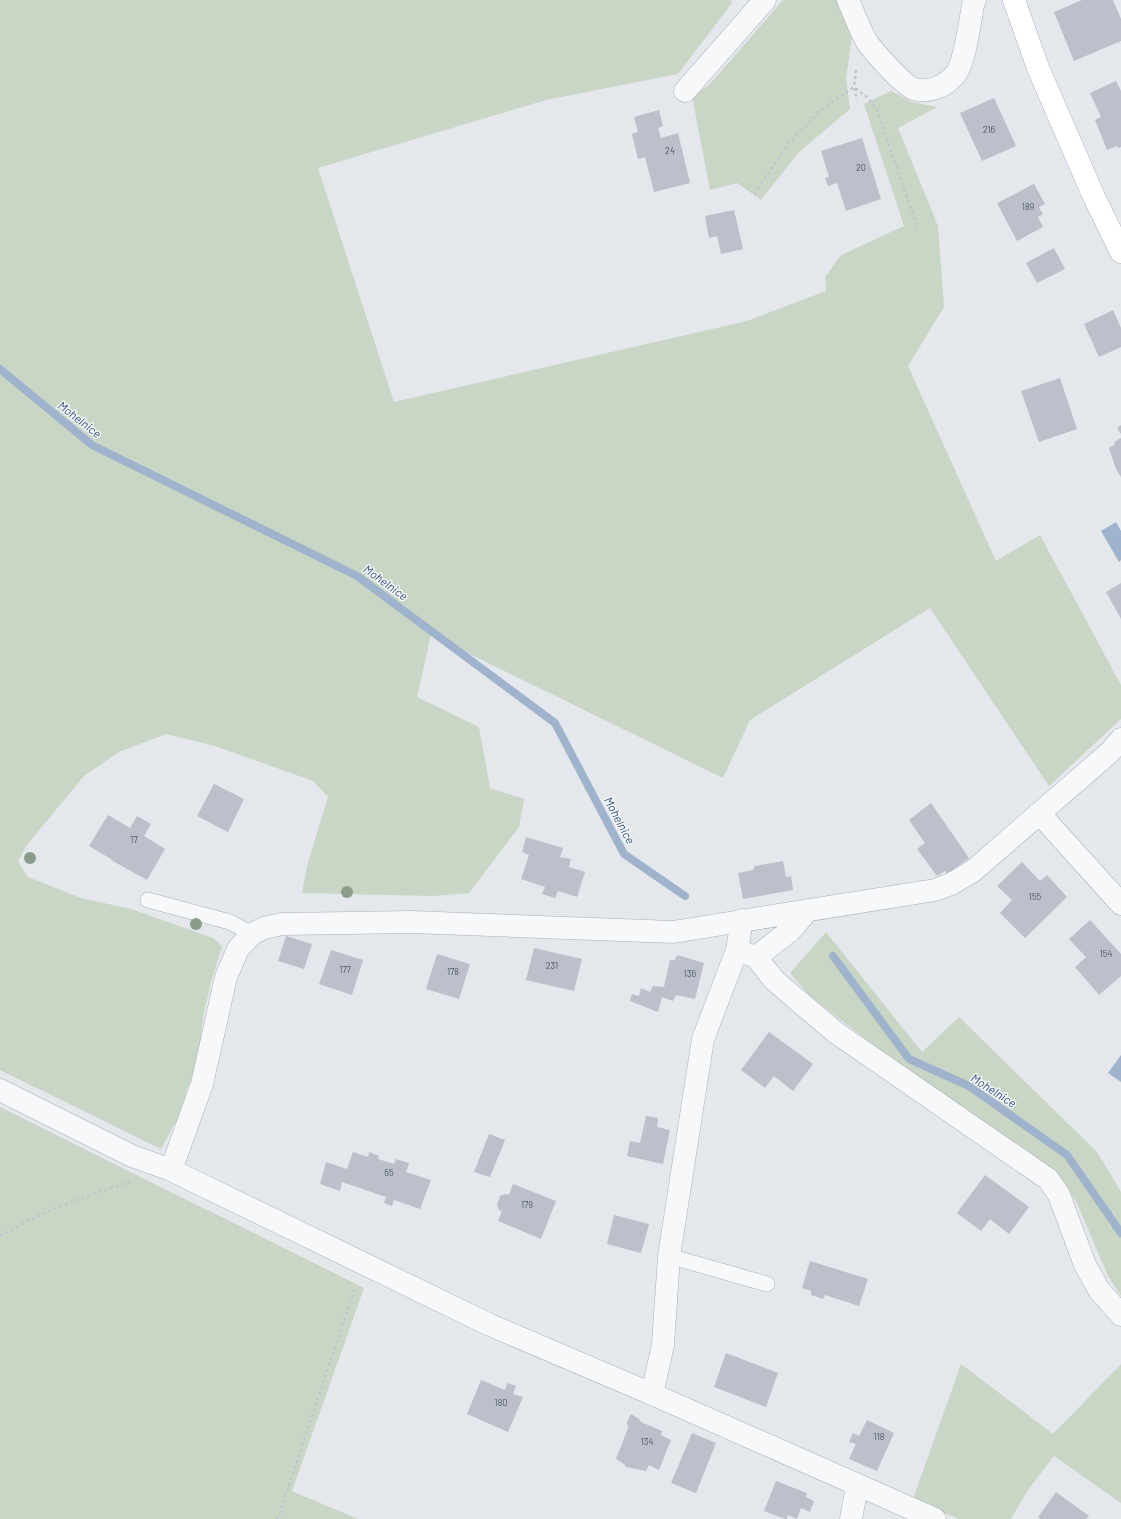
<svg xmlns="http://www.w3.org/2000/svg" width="1121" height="1519" viewBox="0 0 1121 1519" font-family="Barlow,sans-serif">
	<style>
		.green { fill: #c9d6c5 }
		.water { fill: #9fb4cc }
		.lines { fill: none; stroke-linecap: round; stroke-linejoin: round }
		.stream { stroke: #9fb4cc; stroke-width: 8 }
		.building { fill: #bbc0ca }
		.lane-casing { stroke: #a9aeb7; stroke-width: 16 }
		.street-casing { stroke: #a9aeb7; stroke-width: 23 }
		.secondary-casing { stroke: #a9aeb7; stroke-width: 23 }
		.path { stroke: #c2c5cb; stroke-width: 2.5; stroke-dasharray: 3 3; stroke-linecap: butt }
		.lane { stroke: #f7f8fa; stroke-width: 15 }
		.street { stroke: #f7f8fa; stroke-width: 22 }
		.secondary { stroke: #fff; stroke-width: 22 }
		.tree { fill: #899d89 }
		.labels { text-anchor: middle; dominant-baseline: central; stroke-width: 3; stroke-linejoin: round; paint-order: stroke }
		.number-label { font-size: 9px; fill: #4f5766 }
		.water-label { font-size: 12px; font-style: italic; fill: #34527a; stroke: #f4f6f9 }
	</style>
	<rect width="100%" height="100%" fill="#e4e7ec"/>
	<path class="green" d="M 0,0 L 731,0 L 732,3 L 678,74 L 546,100 L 318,168 L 394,402 L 747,321 L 826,291 L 825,277 L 841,255 L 904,226 L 864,104 L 891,91 L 912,102 L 937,107 L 898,128 L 938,226 L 944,307 L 908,366 L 996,561 L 1040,535 L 1121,685 L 1121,719 L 1049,786 L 930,608 L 750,720 L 723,778 L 431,635 L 417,697 L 479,727 L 490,788 L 524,799 L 519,827 L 469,893 L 433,896 L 302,893 L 308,862 L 328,797 L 313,781 L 215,746 L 166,734 L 119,752 L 84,776 L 26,846 L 18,862 L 28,877 L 81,898 L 131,909 L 213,938 L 222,946 L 211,982 L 203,1018 L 199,1060 L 187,1089 L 181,1112 L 161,1149 L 0,1070 Z
		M 783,0 L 841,0 L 853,28 L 846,79 L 850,109 L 799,152 L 761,200 L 737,183 L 710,190 L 692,96 L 710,84 Z
		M 826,932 L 922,1052 L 959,1017 L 1097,1152 L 1121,1192 L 1121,1296 L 1108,1276 L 1076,1201 L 1057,1174 L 913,1075 L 812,998 L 790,973 Z
		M 0,1107 L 364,1288 L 292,1491 L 358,1519 L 0,1519 Z
		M 961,1364 L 1053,1434 L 1121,1364 L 1121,1503 L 1054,1456 L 1028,1490 L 1011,1519 L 959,1519 L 913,1499 Z"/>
	<path class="water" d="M 1116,522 L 1121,531 L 1121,560 L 1119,562 L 1101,531 Z
		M 1121,1055 L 1121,1082 L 1108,1073 Z"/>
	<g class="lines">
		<path class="stream" d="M 0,369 L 92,445 L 357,576 L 555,723 L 624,854 L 685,896
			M 833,956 L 909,1059 L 969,1086 L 1067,1155 L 1121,1233"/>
	</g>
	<path class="building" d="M 1082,0 L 1113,0 L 1121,19 L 1121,41 L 1074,61 L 1054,12 Z
		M 1116,81 L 1121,91 L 1121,147 L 1118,148 L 1117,146 L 1107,150 L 1095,120 L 1101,117 L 1090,93 Z
		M 994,98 L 1016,146 L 982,161 L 960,113 Z
		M 659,110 L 663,126 L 658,128 L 661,138 L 678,133 L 690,183 L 654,192 L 645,157 L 638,159 L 632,134 L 638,132 L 634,117 Z
		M 862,138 L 881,199 L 846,211 L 837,183 L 828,186 L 825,178 L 829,177 L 821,151 Z
		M 1034,184 L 1045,204 L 1039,207 L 1043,214 L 1038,217 L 1043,227 L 1017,241 L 997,203 Z
		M 734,210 L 743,249 L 721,254 L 717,236 L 709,238 L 705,216 Z
		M 1054,248 L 1065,269 L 1037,283 L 1026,263 Z
		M 1113,310 L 1121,328 L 1121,347 L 1099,357 L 1084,324 Z
		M 1060,378 L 1077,429 L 1039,442 L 1021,391 Z
		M 1121,425 L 1121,434 L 1117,428 Z
		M 1121,438 L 1121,477 L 1116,469 L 1109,448 L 1115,444 L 1114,442 Z
		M 1121,583 L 1121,619 L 1106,592 Z
		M 214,784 L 244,799 L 228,832 L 197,816 Z
		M 931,803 L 969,858 L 947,874 L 945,871 L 937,876 L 917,849 L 925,843 L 909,820 Z
		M 108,815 L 130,828 L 137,816 L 151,824 L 144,836 L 165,849 L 147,880 L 111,860 L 111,859 L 89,846 Z
		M 526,837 L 563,848 L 560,857 L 571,859 L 569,867 L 585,872 L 577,897 L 558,891 L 555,898 L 542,894 L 545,887 L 521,879 L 529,855 L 522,852 Z
		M 783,861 L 786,877 L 791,876 L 793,890 L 743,899 L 738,873 L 753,870 L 755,866 Z
		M 1022,862 L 1040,881 L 1047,875 L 1067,897 L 1025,938 L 1000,913 L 1012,900 L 997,886 Z
		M 1090,920 L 1121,954 L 1121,976 L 1099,995 L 1075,967 L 1086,957 L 1069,939 Z
		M 286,936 L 312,944 L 304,969 L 278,961 Z
		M 534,948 L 582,959 L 574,991 L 526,980 Z
		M 331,950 L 363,960 L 352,995 L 319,984 Z
		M 437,954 L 470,964 L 459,999 L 426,989 Z
		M 677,955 L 704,963 L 695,999 L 676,995 L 673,1001 L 662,997 L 658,1012 L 630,1001 L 632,994 L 639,996 L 641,988 L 650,992 L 653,986 L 664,987 L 670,960 L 675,960 Z
		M 769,1032 L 813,1064 L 793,1091 L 774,1076 L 765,1088 L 741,1070 Z
		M 646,1116 L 658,1118 L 657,1127 L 670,1130 L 663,1164 L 627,1156 L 630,1141 L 640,1143 Z
		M 489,1134 L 505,1140 L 490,1177 L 474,1172 Z
		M 353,1152 L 368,1157 L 369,1152 L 379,1156 L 378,1159 L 394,1164 L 396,1159 L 409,1163 L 406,1172 L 431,1180 L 420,1209 L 394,1200 L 392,1206 L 384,1203 L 386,1197 L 342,1182 L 340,1191 L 320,1184 L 326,1162 L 347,1169 Z
		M 985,1175 L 1029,1207 L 1009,1234 L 990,1219 L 981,1231 L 957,1213 Z
		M 513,1184 L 556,1201 L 541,1239 L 498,1221 L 502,1211 L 499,1210 L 497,1205 L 500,1196 L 505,1194 L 509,1195 Z
		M 614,1215 L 649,1224 L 641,1253 L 607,1244 Z
		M 810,1261 L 868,1279 L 859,1306 L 825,1295 L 823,1299 L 811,1295 L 811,1291 L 802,1288 Z
		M 726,1353 L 778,1373 L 766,1407 L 714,1387 Z
		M 481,1380 L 505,1390 L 507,1383 L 516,1386 L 513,1394 L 523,1397 L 508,1432 L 467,1414 Z
		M 631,1414 L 639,1419 L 641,1422 L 662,1431 L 661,1435 L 671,1440 L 659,1470 L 649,1465 L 646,1471 L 626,1467 L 624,1464 L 616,1459 L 628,1428 L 627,1422 Z
		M 867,1420 L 894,1433 L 877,1471 L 849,1459 L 856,1444 L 849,1442 L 853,1433 L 859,1436 Z
		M 692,1433 L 716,1443 L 696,1493 L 671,1483 Z
		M 776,1481 L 807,1493 L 806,1497 L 814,1501 L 810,1512 L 801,1508 L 797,1519 L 788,1515 L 787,1519 L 785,1519 L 764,1511 Z
		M 1056,1492 L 1089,1516 L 1086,1519 L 1041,1519 L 1038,1517 Z"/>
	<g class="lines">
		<g class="lane-casing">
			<path id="lane" d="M 148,900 L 230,922 L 252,934
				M 669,1256 L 767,1284"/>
		</g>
		<g class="street-casing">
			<path id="street" d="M 848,0 C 854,13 859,29 867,42 C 873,51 904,86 914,89 C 930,93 944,87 955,75 C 965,63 970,21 973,5 L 975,0
				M 685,91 L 765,0
				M 1039,813 L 1121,904
				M 742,952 L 756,957 L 791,930 L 808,910
				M 756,957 L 774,980 L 835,1032 L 1048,1179 L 1059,1195 L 1085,1265 L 1099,1290 L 1121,1315
				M 0,1090 L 132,1156 L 171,1170 L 490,1325 L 652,1394 L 935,1519
				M 171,1170 L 202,1084 L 226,977 L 238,949 L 252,934 L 264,928 L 282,924 L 412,922 L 673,932 L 935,890 L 951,884 L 973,871 L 1110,752 L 1121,739
				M 652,1394 L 663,1345 L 669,1256 L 703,1039 L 737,950 L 742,920
				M 851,1519 L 857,1486"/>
		</g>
		<g class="secondary-casing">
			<path id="secondary" d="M 1014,0 L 1038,68 L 1094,197 L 1121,252"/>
		</g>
		<path class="path" d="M 856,70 L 854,87 L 857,100
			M 754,194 L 788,144 L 821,110 L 854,87 L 868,98 L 877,110 L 918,229
			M 0,1236 C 40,1212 85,1196 130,1182
			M 276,1519 L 279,1515 L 355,1287"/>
		<use href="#lane" class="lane"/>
		<use href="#street" class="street"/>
		<use href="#secondary" class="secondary"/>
	</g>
	<g class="tree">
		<circle cx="30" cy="858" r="6"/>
		<circle cx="347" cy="892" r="6"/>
		<circle cx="196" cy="924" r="6"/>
	</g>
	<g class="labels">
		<g class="number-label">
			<text x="989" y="129">216</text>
			<text x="670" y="150">24</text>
			<text x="861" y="167">20</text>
			<text x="1028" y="206">189</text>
			<text x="134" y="839">17</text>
			<text x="1035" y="896">155</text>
			<text x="1106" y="953">154</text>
			<text x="552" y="965">231</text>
			<text x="345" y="969">177</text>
			<text x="453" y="971">178</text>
			<text x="690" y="973">136</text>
			<text x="389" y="1172">65</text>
			<text x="527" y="1204">179</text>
			<text x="501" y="1402">180</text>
			<text x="879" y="1436">118</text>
			<text x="647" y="1441">134</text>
		</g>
		<g class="water-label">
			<text transform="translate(80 419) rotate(38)">Mohelnice</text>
			<text transform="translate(386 582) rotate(36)">Mohelnice</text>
			<text transform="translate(620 820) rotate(62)">Mohelnice</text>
			<text transform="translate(994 1090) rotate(33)">Mohelnice</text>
		</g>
	</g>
</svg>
